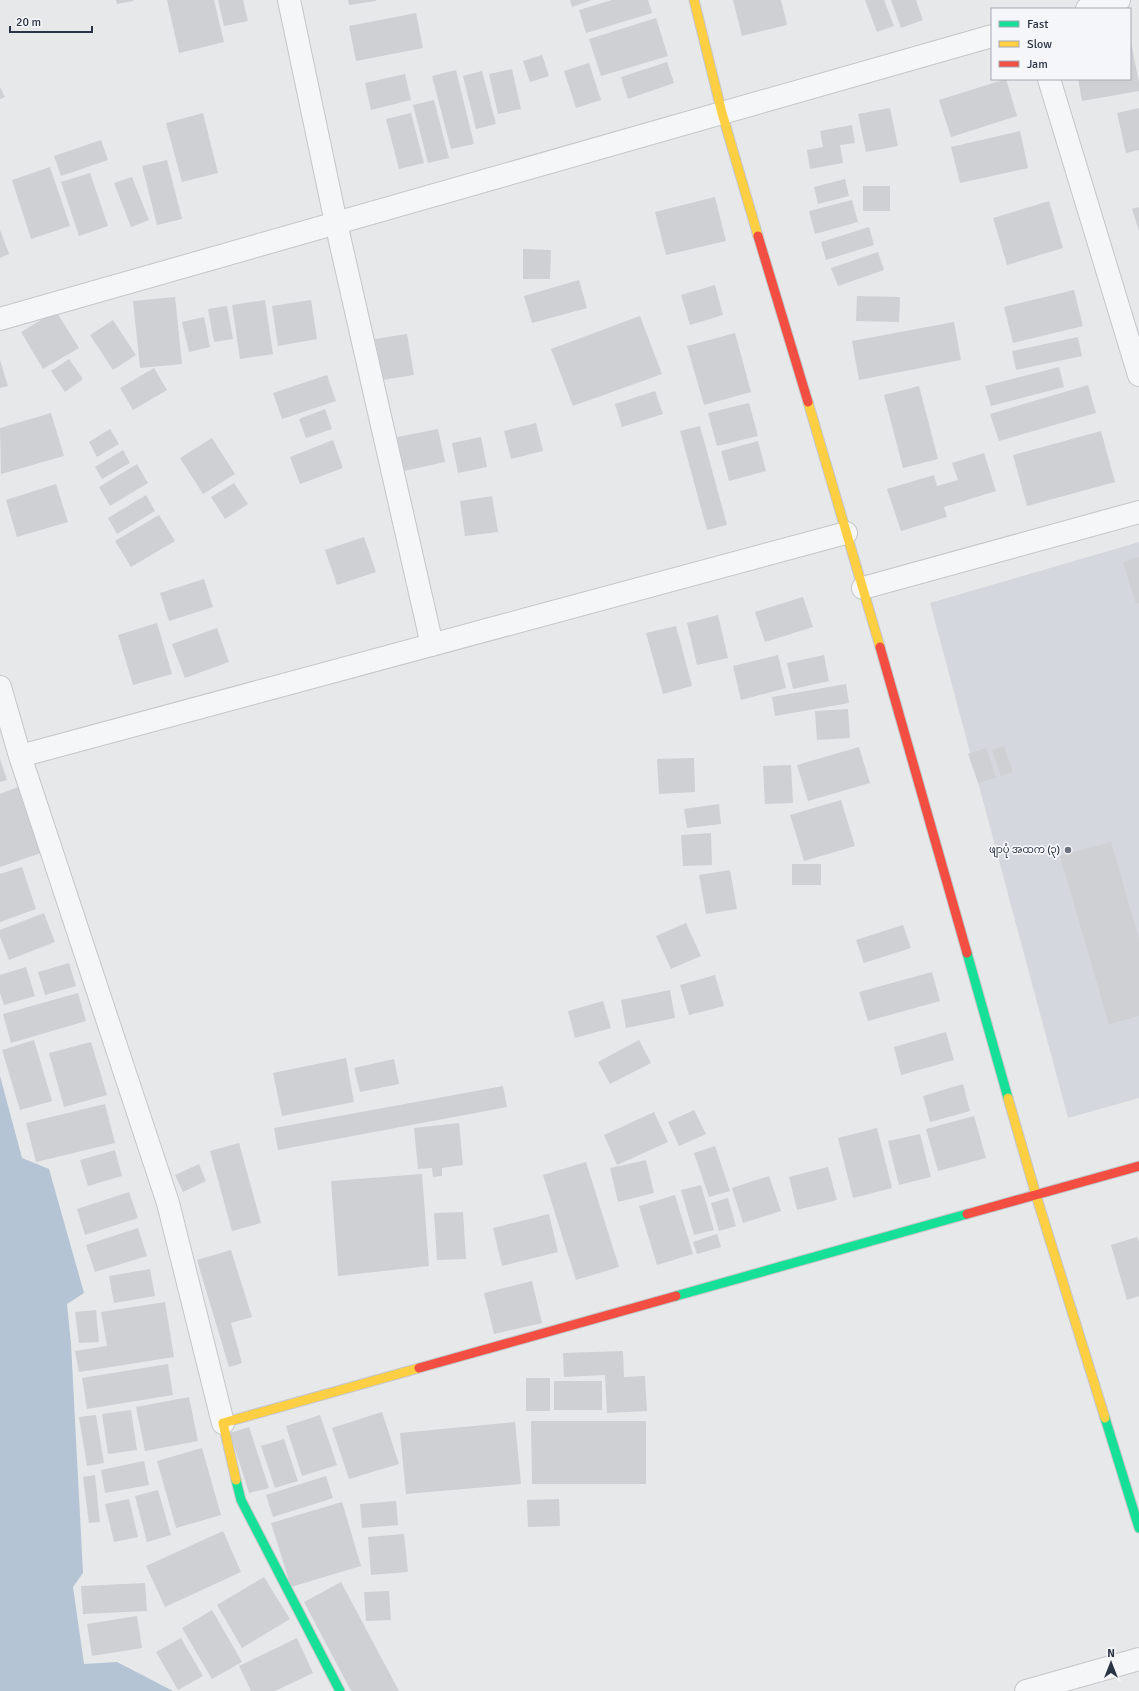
<svg xmlns="http://www.w3.org/2000/svg" width="1139" height="1691" viewBox="0 0 1139 1691" font-family="Signika,'Noto Sans Myanmar',sans-serif">
	<style>
		.built { fill: #d4d7dd }
		.water { fill: #b4c4d5 }
		.building { fill: #ced0d3 }
		.lines { fill: none; stroke-linecap: round; stroke-linejoin: round }
		.street-casing { stroke: #c4c6c8; stroke-width: 24 }
		.fast-casing { stroke: #c4c6c8; stroke-width: 11 }
		.slow-casing { stroke: #c4c6c8; stroke-width: 11 }
		.jam-casing { stroke: #c4c6c8; stroke-width: 11 }
		.street { stroke: #f5f6f7; stroke-width: 22 }
		.fast { stroke: #16e098; stroke-width: 9 }
		.slow { stroke: #ffcf43; stroke-width: 9 }
		.jam { stroke: #f24e42; stroke-width: 9 }
		.poi-dot { fill: #6c737f; stroke: #f4f6f9; stroke-width: 1.5 }
		.labels { text-anchor: middle; dominant-baseline: central; stroke-width: 3.5; stroke-linejoin: round; paint-order: stroke }
		.poi-label { font-size: 10px; fill: #2b3445; stroke: #f4f6f9; text-anchor: end }
	</style>
	<rect width="100%" height="100%" fill="#e6e8ea"/>
	<path class="built" d="M 1139,542 L 1139,1098 L 1068,1118 L 930,603 Z"/>
	<path class="water" d="M 0,1076 L 22,1158 L 49,1169 L 84,1293 L 67,1304 L 71,1344 L 83,1573 L 73,1587 L 84,1664 L 117,1662 L 173,1691 L 0,1691 Z"/>
	<path class="building" d="M 116,0 L 133,0 L 133,1 L 117,4 Z
		M 167,0 L 214,0 L 224,42 L 179,53 Z
		M 218,0 L 243,0 L 248,21 L 224,26 Z
		M 348,0 L 376,0 L 376,1 L 349,5 Z
		M 570,0 L 592,0 L 572,7 Z
		M 612,0 L 648,0 L 652,13 L 586,33 L 579,10 Z
		M 733,0 L 781,0 L 787,25 L 742,36 Z
		M 865,0 L 884,0 L 894,26 L 877,32 Z
		M 891,0 L 916,0 L 923,20 L 901,28 Z
		M 416,13 L 423,48 L 356,61 L 349,26 Z
		M 656,18 L 668,56 L 601,76 L 589,39 Z
		M 1130,37 L 1139,83 L 1139,91 L 1082,101 L 1078,79 L 1130,79 Z
		M 542,55 L 549,76 L 530,82 L 523,61 Z
		M 667,62 L 674,83 L 628,99 L 621,77 Z
		M 589,63 L 601,100 L 576,108 L 564,71 Z
		M 512,69 L 521,109 L 498,114 L 489,74 Z
		M 456,70 L 474,144 L 451,149 L 432,76 Z
		M 482,71 L 496,124 L 476,129 L 463,76 Z
		M 405,74 L 411,100 L 371,110 L 365,83 Z
		M 1006,79 L 1017,116 L 951,137 L 939,100 Z
		M 0,87 L 5,97 L 0,99 Z
		M 434,100 L 449,158 L 428,163 L 413,105 Z
		M 890,108 L 898,146 L 866,152 L 858,114 Z
		M 1139,108 L 1139,150 L 1126,153 L 1117,113 Z
		M 203,113 L 218,173 L 182,182 L 166,123 Z
		M 411,113 L 424,163 L 399,169 L 386,119 Z
		M 852,125 L 855,143 L 840,145 L 843,163 L 810,169 L 807,150 L 823,147 L 820,131 Z
		M 1020,131 L 1028,168 L 960,183 L 951,147 Z
		M 101,140 L 108,160 L 61,176 L 54,156 Z
		M 167,160 L 182,219 L 157,225 L 142,166 Z
		M 50,167 L 70,226 L 31,239 L 12,180 Z
		M 90,173 L 108,226 L 79,236 L 61,182 Z
		M 132,177 L 149,220 L 131,227 L 114,183 Z
		M 845,179 L 849,196 L 818,204 L 814,187 Z
		M 863,186 L 890,186 L 890,211 L 863,211 Z
		M 715,197 L 726,241 L 666,255 L 655,212 Z
		M 852,200 L 858,222 L 815,234 L 809,211 Z
		M 1049,201 L 1063,248 L 1007,265 L 993,218 Z
		M 1139,207 L 1139,231 L 1132,209 Z
		M 869,227 L 874,245 L 826,260 L 821,242 Z
		M 0,230 L 9,254 L 0,258 Z
		M 523,249 L 551,250 L 550,279 L 523,279 Z
		M 878,252 L 884,270 L 838,286 L 831,268 Z
		M 579,280 L 587,308 L 532,323 L 524,296 Z
		M 715,285 L 723,315 L 690,325 L 681,295 Z
		M 1074,290 L 1083,326 L 1013,343 L 1004,307 Z
		M 857,296 L 900,297 L 899,322 L 856,321 Z
		M 175,297 L 182,364 L 140,368 L 133,301 Z
		M 265,300 L 273,354 L 240,359 L 232,305 Z
		M 311,300 L 317,339 L 278,346 L 272,306 Z
		M 227,306 L 233,339 L 214,342 L 208,309 Z
		M 56,311 L 79,348 L 43,369 L 21,332 Z
		M 640,316 L 662,374 L 573,406 L 551,349 Z
		M 204,317 L 210,347 L 189,352 L 182,322 Z
		M 113,320 L 136,355 L 113,370 L 90,335 Z
		M 954,322 L 961,360 L 859,380 L 852,341 Z
		M 735,333 L 751,392 L 704,405 L 687,346 Z
		M 407,334 L 414,375 L 382,380 L 375,339 Z
		M 1078,337 L 1082,356 L 1016,370 L 1012,351 Z
		M 69,359 L 83,379 L 65,392 L 51,371 Z
		M 0,360 L 8,386 L 0,388 Z
		M 1059,367 L 1064,387 L 991,406 L 985,386 Z
		M 154,368 L 167,390 L 133,410 L 120,388 Z
		M 327,375 L 336,401 L 282,419 L 273,393 Z
		M 1088,385 L 1096,413 L 999,441 L 990,414 Z
		M 919,386 L 938,459 L 903,468 L 884,395 Z
		M 655,391 L 663,414 L 622,427 L 615,404 Z
		M 749,403 L 758,436 L 717,446 L 708,413 Z
		M 325,409 L 332,429 L 306,438 L 299,419 Z
		M 51,413 L 64,456 L 1,474 L 0,428 Z
		M 536,423 L 543,451 L 511,459 L 504,431 Z
		M 700,426 L 727,525 L 707,530 L 680,431 Z
		M 110,429 L 119,444 L 97,457 L 89,442 Z
		M 438,429 L 445,462 L 404,471 L 397,437 Z
		M 1101,431 L 1115,482 L 1027,506 L 1013,455 Z
		M 481,437 L 487,467 L 458,473 L 452,443 Z
		M 212,438 L 235,474 L 203,494 L 180,458 Z
		M 333,440 L 343,468 L 300,484 L 290,457 Z
		M 758,441 L 766,471 L 729,481 L 721,451 Z
		M 123,450 L 130,463 L 102,479 L 95,467 Z
		M 984,453 L 996,491 L 944,507 L 947,517 L 901,531 L 887,489 L 934,475 L 937,486 L 958,480 L 952,463 Z
		M 137,464 L 148,483 L 110,506 L 99,487 Z
		M 234,483 L 248,504 L 225,519 L 211,497 Z
		M 56,484 L 68,522 L 17,537 L 6,500 Z
		M 146,495 L 155,511 L 117,534 L 108,518 Z
		M 492,496 L 498,532 L 465,536 L 460,501 Z
		M 159,515 L 175,541 L 131,567 L 115,541 Z
		M 364,537 L 376,572 L 337,585 L 325,550 Z
		M 1139,557 L 1139,603 L 1136,604 L 1123,562 Z
		M 204,579 L 213,607 L 169,621 L 160,593 Z
		M 803,597 L 813,627 L 765,642 L 755,612 Z
		M 718,615 L 728,658 L 697,665 L 687,623 Z
		M 157,623 L 172,674 L 133,685 L 118,635 Z
		M 676,626 L 692,686 L 663,694 L 646,633 Z
		M 217,628 L 229,662 L 185,678 L 172,644 Z
		M 778,655 L 786,688 L 741,700 L 733,666 Z
		M 824,655 L 829,681 L 793,689 L 787,663 Z
		M 846,684 L 849,703 L 775,716 L 772,697 Z
		M 848,709 L 850,738 L 817,740 L 815,711 Z
		M 1004,746 L 1013,772 L 1001,776 L 992,750 Z
		M 859,747 L 870,783 L 808,801 L 797,765 Z
		M 986,748 L 996,777 L 978,783 L 968,754 Z
		M 694,758 L 695,792 L 659,794 L 657,759 Z
		M 0,759 L 7,780 L 0,782 Z
		M 791,765 L 793,803 L 765,804 L 763,766 Z
		M 18,787 L 41,853 L 0,867 L 0,794 Z
		M 841,800 L 855,846 L 804,861 L 790,815 Z
		M 719,804 L 721,824 L 687,828 L 684,809 Z
		M 711,833 L 712,865 L 683,866 L 681,835 Z
		M 1111,842 L 1139,939 L 1139,1016 L 1109,1024 L 1060,856 Z
		M 792,864 L 821,864 L 821,885 L 792,885 Z
		M 22,867 L 36,909 L 0,922 L 0,874 Z
		M 730,870 L 737,909 L 706,914 L 699,875 Z
		M 44,913 L 55,942 L 9,960 L 0,937 L 0,930 Z
		M 686,923 L 701,956 L 671,969 L 656,936 Z
		M 903,925 L 911,948 L 864,963 L 856,940 Z
		M 69,963 L 76,986 L 45,995 L 38,972 Z
		M 26,967 L 35,996 L 4,1005 L 0,993 L 0,975 Z
		M 932,972 L 940,1001 L 868,1021 L 859,992 Z
		M 715,975 L 724,1006 L 689,1015 L 680,985 Z
		M 670,990 L 675,1018 L 626,1028 L 621,1000 Z
		M 78,993 L 86,1021 L 11,1043 L 3,1014 Z
		M 603,1001 L 611,1028 L 575,1038 L 568,1011 Z
		M 946,1032 L 954,1060 L 901,1075 L 894,1047 Z
		M 34,1040 L 52,1101 L 20,1110 L 2,1050 Z
		M 639,1040 L 651,1063 L 610,1084 L 598,1062 Z
		M 91,1042 L 107,1095 L 64,1107 L 49,1053 Z
		M 346,1058 L 354,1102 L 282,1116 L 273,1073 Z
		M 394,1059 L 399,1084 L 360,1092 L 354,1068 Z
		M 963,1084 L 970,1111 L 930,1122 L 923,1096 Z
		M 503,1086 L 507,1107 L 278,1150 L 274,1128 Z
		M 105,1104 L 115,1143 L 36,1162 L 26,1123 Z
		M 694,1110 L 706,1134 L 679,1146 L 668,1122 Z
		M 654,1112 L 668,1142 L 617,1165 L 604,1135 Z
		M 974,1116 L 986,1158 L 938,1171 L 926,1129 Z
		M 459,1123 L 463,1165 L 442,1168 L 442,1176 L 433,1177 L 432,1168 L 418,1169 L 414,1128 Z
		M 877,1128 L 892,1188 L 853,1198 L 838,1138 Z
		M 920,1134 L 931,1177 L 899,1185 L 888,1141 Z
		M 239,1143 L 261,1223 L 232,1231 L 210,1151 Z
		M 715,1146 L 730,1191 L 709,1197 L 694,1153 Z
		M 115,1150 L 122,1176 L 88,1186 L 80,1160 Z
		M 646,1160 L 654,1193 L 618,1202 L 610,1168 Z
		M 586,1162 L 619,1267 L 576,1280 L 543,1175 Z
		M 199,1164 L 206,1181 L 183,1192 L 175,1175 Z
		M 828,1167 L 837,1200 L 797,1210 L 789,1177 Z
		M 422,1174 L 429,1266 L 338,1276 L 331,1181 Z
		M 769,1176 L 781,1211 L 743,1223 L 732,1188 Z
		M 701,1185 L 714,1230 L 694,1235 L 681,1190 Z
		M 129,1192 L 138,1218 L 85,1235 L 77,1209 Z
		M 675,1195 L 693,1254 L 657,1265 L 639,1206 Z
		M 728,1198 L 736,1226 L 719,1231 L 711,1203 Z
		M 463,1212 L 466,1259 L 437,1260 L 434,1213 Z
		M 549,1214 L 558,1252 L 502,1266 L 493,1228 Z
		M 138,1228 L 147,1256 L 95,1272 L 86,1245 Z
		M 717,1234 L 721,1247 L 697,1254 L 693,1242 Z
		M 1137,1237 L 1139,1242 L 1139,1296 L 1127,1300 L 1111,1245 Z
		M 231,1250 L 252,1317 L 231,1323 L 242,1363 L 229,1367 L 197,1260 Z
		M 150,1269 L 155,1296 L 114,1303 L 109,1276 Z
		M 532,1281 L 542,1323 L 494,1334 L 484,1293 Z
		M 165,1302 L 174,1357 L 79,1372 L 75,1351 L 107,1346 L 101,1312 Z
		M 96,1310 L 99,1342 L 79,1343 L 75,1312 Z
		M 623,1351 L 624,1377 L 645,1376 L 647,1411 L 607,1413 L 605,1375 L 564,1377 L 563,1353 Z
		M 168,1364 L 173,1395 L 87,1409 L 82,1378 Z
		M 526,1378 L 550,1378 L 550,1411 L 526,1411 Z
		M 554,1381 L 602,1381 L 602,1410 L 554,1410 Z
		M 189,1397 L 198,1441 L 145,1451 L 136,1407 Z
		M 131,1410 L 137,1450 L 108,1454 L 102,1414 Z
		M 382,1412 L 399,1464 L 349,1479 L 332,1428 Z
		M 96,1415 L 104,1463 L 87,1466 L 79,1417 Z
		M 320,1415 L 337,1465 L 302,1476 L 286,1426 Z
		M 531,1421 L 646,1421 L 646,1484 L 532,1484 Z
		M 515,1422 L 521,1484 L 406,1494 L 400,1433 Z
		M 249,1427 L 269,1488 L 249,1493 L 230,1433 Z
		M 284,1439 L 298,1481 L 275,1488 L 261,1446 Z
		M 202,1448 L 221,1515 L 176,1528 L 157,1461 Z
		M 144,1461 L 149,1485 L 105,1493 L 101,1470 Z
		M 95,1475 L 100,1522 L 89,1523 L 83,1477 Z
		M 326,1476 L 333,1498 L 273,1517 L 266,1495 Z
		M 158,1490 L 171,1535 L 147,1542 L 135,1496 Z
		M 129,1499 L 138,1537 L 114,1542 L 105,1504 Z
		M 559,1499 L 560,1526 L 528,1527 L 527,1500 Z
		M 396,1501 L 398,1525 L 362,1528 L 360,1504 Z
		M 342,1502 L 361,1566 L 291,1587 L 271,1523 Z
		M 223,1531 L 241,1572 L 165,1607 L 146,1566 Z
		M 404,1534 L 408,1572 L 371,1575 L 368,1537 Z
		M 264,1577 L 290,1619 L 242,1648 L 217,1605 Z
		M 341,1582 L 399,1691 L 351,1691 L 304,1602 Z
		M 145,1583 L 147,1611 L 83,1614 L 81,1586 Z
		M 389,1591 L 391,1620 L 366,1621 L 364,1592 Z
		M 212,1610 L 242,1662 L 212,1679 L 182,1628 Z
		M 137,1616 L 142,1648 L 92,1656 L 87,1624 Z
		M 181,1638 L 203,1676 L 178,1690 L 156,1652 Z
		M 297,1638 L 313,1673 L 275,1691 L 251,1691 L 239,1666 Z"/>
	<g class="lines">
		<g class="street-casing">
			<path id="street" d="M 289,0 L 336,223 L 432,645
				M 1087,9 L 1119,0
				M 1049,79 L 1139,375
				M 0,319 L 992,36
				M 863,588 L 1139,512
				M 0,687 L 20,756 L 168,1203 L 223,1423
				M 20,756 L 846,533
				M 1026,1691 L 1139,1659"/>
		</g>
		<g class="fast-casing">
			<path id="fast" d="M 967,953 L 1008,1098
				M 676,1296 L 967,1214
				M 1105,1418 L 1139,1528
				M 236,1480 L 241,1500 L 340,1691"/>
		</g>
		<g class="slow-casing">
			<path id="slow" d="M 694,0 L 722,113 L 758,236
				M 808,402 L 880,647
				M 1008,1098 L 1036,1195 L 1105,1418
				M 236,1480 L 223,1423 L 419,1368"/>
		</g>
		<g class="jam-casing">
			<path id="jam" d="M 758,236 L 808,402
				M 880,647 L 967,953
				M 967,1214 L 1139,1166
				M 419,1368 L 676,1296"/>
		</g>
		<use href="#street" class="street"/>
		<use href="#fast" class="fast"/>
		<use href="#slow" class="slow"/>
		<use href="#jam" class="jam"/>
	</g>
	<circle class="poi-dot" cx="1068" cy="850" r="4"/>
	<g class="labels">
		<g class="poi-label">
			<text x="1060" y="850">ဖျာပုံ အထက (၃)</text>
		</g>
	</g>
	<rect x="991" y="8" width="140" height="72" fill="#f4f6f9" stroke="#a4a8b1"/>
	<rect x="999" y="21" width="20" height="6" fill="#16e098" stroke="#a4a8b1"/>
	<text x="1027" y="28" font-size="12" fill="#2b3445">Fast</text>
	<rect x="999" y="41" width="20" height="6" fill="#ffcf43" stroke="#a4a8b1"/>
	<text x="1027" y="48" font-size="12" fill="#2b3445">Slow</text>
	<rect x="999" y="61" width="20" height="6" fill="#f24e42" stroke="#a4a8b1"/>
	<text x="1027" y="68" font-size="12" fill="#2b3445">Jam</text>
	<g transform="translate(1111 1663)" stroke="#f4f6f9" stroke-width="3" paint-order="stroke">
	<path d="M0-3L7 15L0 10L-7 15Z" fill="#2b3445"/>
	<text y="-6" font-size="11" font-weight="bold" text-anchor="middle" fill="#2b3445">N</text>
	</g>
	<path d="M10 26v6h82v-6" fill="none" stroke="#2b3445" stroke-width="2"/>
	<text x="16" y="26" font-size="12" fill="#2b3445" stroke="#f4f6f9" stroke-width="3" paint-order="stroke">20 m</text>
</svg>
